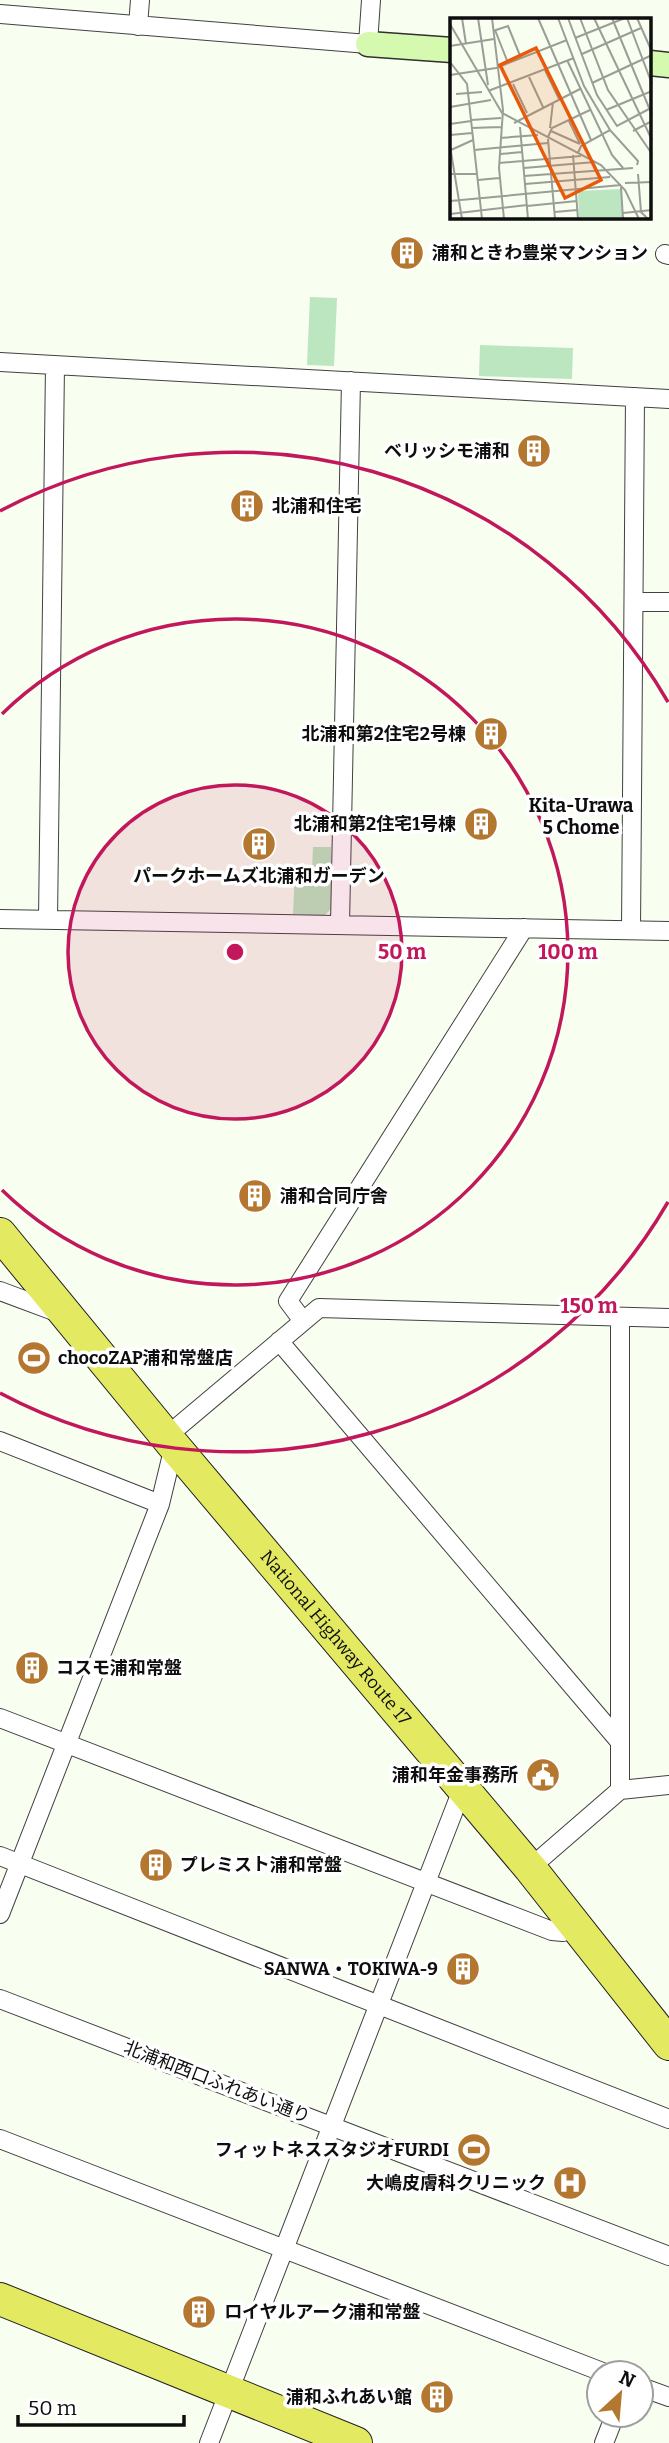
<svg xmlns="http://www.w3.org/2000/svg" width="669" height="2443" viewBox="0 0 669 2443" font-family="Bitter,'Noto Sans JP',serif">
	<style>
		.green { fill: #bce6bf }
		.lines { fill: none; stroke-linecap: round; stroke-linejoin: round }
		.street-casing { stroke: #414141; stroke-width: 20 }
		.secondary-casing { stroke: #303030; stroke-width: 27 }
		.highway-casing { stroke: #1f1f1f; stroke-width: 34 }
		.street { stroke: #fff; stroke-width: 18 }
		.secondary { stroke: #d6f9b0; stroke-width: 24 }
		.highway { stroke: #e4e962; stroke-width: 32 }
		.ring { fill: none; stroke: #c2185b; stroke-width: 3.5 }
		.labels { text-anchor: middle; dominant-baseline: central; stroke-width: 7; stroke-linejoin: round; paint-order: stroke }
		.poi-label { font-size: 18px; font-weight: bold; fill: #0e0e0e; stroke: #fff; text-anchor: end }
		.street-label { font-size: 18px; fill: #0e0e0e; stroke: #fff }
		.neighbourhood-label { font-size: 19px; font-weight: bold; fill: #0e0e0e; stroke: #fff }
		.inset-road { fill: none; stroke: #9a9e96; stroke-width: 2 }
		.view { fill: #e8590c; fill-opacity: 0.15; stroke: #e8590c; stroke-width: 3.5 }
		.inset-edge { fill: none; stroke: #0e0e0e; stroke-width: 3.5 }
		.centre { fill: #c2185b; stroke: #fff; stroke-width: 3.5 }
		.ring-label { font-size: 21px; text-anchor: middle; font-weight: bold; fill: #c2185b; stroke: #fff; stroke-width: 7; stroke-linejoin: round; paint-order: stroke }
	</style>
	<rect width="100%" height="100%" fill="#f8fef0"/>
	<path class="green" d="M 310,297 L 337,298 L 334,366 L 307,365 Z
		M 480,345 L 573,348 L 572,379 L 479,376 Z
		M 313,847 L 331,847 L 332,908 L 324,916 L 293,914 L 295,869 L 312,869 Z"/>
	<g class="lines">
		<g class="street-casing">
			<path id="street" d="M 0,14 L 368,44 L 371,0
				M 138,26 L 140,0
				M 665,254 L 669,255
				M 0,362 L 669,399
				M 634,602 L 669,602
				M 0,919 L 669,931
				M 48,920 L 55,365
				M 340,925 L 351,381
				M 631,930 L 635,397
				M 0,1291 L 59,1313
				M 620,1318 L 620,1790
				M 303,1321 L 288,1301 L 524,928
				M 279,1341 L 620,1742
				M 167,1436 L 319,1308 L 669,1318
				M 0,1441 L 160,1504
				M 0,1718 L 552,1931 L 563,1932 L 575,1924
				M 0,1856 L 669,2119
				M 530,1868 L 620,1790 L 669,1785
				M 0,1914 L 160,1504 L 174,1446
				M 0,1999 L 669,2256
				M 0,2139 L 605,2373
				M 641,2387 L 669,2397
				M 209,2443 L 463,1787
				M 604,2443 L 615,2415"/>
		</g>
		<g class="secondary-casing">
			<path id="secondary" d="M 368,44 L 452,50
				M 650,63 L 669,65"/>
		</g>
		<g class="highway-casing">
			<g id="highway">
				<path id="s1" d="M 0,1234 L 174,1446 L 530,1868 L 669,2044"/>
				<path d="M 0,2299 L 356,2443"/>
			</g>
		</g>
		<use href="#street" class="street"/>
		<use href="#secondary" class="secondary"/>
		<use href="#highway" class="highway"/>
	</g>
	<circle cx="235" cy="952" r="167" fill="#c2185b" fill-opacity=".12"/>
	<g class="ring">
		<circle cx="235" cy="952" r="167"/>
		<path d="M2 714A333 333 0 1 1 2 1190"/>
		<path d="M668 1202A500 500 0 0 1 0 1393M0 511A500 500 0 0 1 668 702"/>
	</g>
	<defs>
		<g id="building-disc" transform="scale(1.75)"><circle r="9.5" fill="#b47730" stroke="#fff"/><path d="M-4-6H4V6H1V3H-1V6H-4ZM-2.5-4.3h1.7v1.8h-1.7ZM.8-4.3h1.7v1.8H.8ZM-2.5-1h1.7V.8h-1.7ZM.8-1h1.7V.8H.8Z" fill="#fff"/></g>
		<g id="stadium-disc" transform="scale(1.75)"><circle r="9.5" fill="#b47730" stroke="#fff"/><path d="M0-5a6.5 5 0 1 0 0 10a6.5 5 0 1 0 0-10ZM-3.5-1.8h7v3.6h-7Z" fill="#fff"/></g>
		<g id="civic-disc" transform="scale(1.75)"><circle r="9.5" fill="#b47730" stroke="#fff"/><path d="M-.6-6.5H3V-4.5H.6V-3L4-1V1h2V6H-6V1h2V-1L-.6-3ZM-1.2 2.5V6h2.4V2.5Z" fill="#fff"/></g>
		<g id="hospital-disc" transform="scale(1.75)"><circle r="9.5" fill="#b47730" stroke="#fff"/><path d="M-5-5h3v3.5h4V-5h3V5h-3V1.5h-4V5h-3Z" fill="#fff"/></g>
	</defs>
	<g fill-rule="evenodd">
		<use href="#building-disc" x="407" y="253"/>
		<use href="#building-disc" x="534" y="451"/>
		<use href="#building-disc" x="247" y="506"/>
		<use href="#building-disc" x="491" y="734"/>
		<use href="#building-disc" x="481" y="824"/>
		<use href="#building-disc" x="259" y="844"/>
		<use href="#building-disc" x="255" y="1196"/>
		<use href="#stadium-disc" x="34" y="1358"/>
		<use href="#building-disc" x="32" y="1668"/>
		<use href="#civic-disc" x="543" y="1775"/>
		<use href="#building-disc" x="156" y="1865"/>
		<use href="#building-disc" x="463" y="1969"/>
		<use href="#stadium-disc" x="474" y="2150"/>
		<use href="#hospital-disc" x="570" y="2183"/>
		<use href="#building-disc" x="199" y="2312"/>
		<use href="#building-disc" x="437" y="2397"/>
	</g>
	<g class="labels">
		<g class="poi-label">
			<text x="432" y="253" text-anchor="start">浦和ときわ豊栄マンション</text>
			<text x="510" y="451">ベリッシモ浦和</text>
			<text x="272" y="506" text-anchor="start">北浦和住宅</text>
			<text x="466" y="734">北浦和第2住宅2号棟</text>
			<text x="456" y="824">北浦和第2住宅1号棟</text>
			<text x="259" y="876" text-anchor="middle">パークホームズ北浦和ガーデン</text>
			<text x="280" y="1196" text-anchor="start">浦和合同庁舎</text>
			<text x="58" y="1358" text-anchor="start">chocoZAP浦和常盤店</text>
			<text x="56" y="1668" text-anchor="start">コスモ浦和常盤</text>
			<text x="518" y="1775">浦和年金事務所</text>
			<text x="180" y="1865" text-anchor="start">プレミスト浦和常盤</text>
			<text x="438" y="1969">SANWA・TOKIWA-9</text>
			<text x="449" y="2150">フィットネススタジオFURDI</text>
			<text x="546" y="2183">大嶋皮膚科クリニック</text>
			<text x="224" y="2312" text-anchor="start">ロイヤルアーク浦和常盤</text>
			<text x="412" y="2397">浦和ふれあい館</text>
		</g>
		<g class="street-label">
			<text stroke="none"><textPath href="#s1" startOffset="525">National Highway Route 17</textPath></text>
			<text transform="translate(217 2082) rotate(21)">北浦和西口ふれあい通り</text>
		</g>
		<g class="neighbourhood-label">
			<text x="581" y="805">Kita-Urawa<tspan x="581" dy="22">5 Chome</tspan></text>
		</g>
	</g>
	<g transform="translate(450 18)">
		<rect width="201" height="201" fill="#f8fef0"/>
		<path d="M 171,171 L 173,201 L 129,201 L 128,173 Z" fill="#bce6bf"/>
		<path class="inset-road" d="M 12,0 L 16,26M 28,0 L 38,67M 42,0 L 53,92 L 49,150 L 54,201M 88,0 L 141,122M 108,0 L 134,68 L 160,112M 118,0 L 147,77 L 167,108 L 199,91M 130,0 L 158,72 L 202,136M 144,0 L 202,122M 162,0 L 202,97M 177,0 L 202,66M 187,0 L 202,34M 0,6 L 52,95 L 151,147 L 175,172 L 189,201M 45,12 L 58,45M 43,13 L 58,8 L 71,40M 125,20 L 175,0M 0,28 L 44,21M 132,36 L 191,10M 117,42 L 162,137 L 173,150M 0,44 L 17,66 L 32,201M 95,52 L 109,81M 0,57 L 46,50 L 117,22M 79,59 L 93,89M 142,65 L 202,37M 63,66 L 77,95M 38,73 L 124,40M 6,76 L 32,74M 0,89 L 41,82M 156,92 L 202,73M 21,102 L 51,100M 119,103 L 130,126M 64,105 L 130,71M 0,106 L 21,103M 70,109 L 78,201M 21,110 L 51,109M 100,110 L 103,84M 101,113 L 130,126M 183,113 L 202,103M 0,117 L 22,115M 98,119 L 102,110 L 140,92M 50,120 L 88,117M 98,121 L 105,201M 0,128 L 12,201M 1,132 L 23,122M 24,132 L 98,125M 128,135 L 131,128 L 160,112 L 188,143 L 187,147M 50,136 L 73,134M 123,137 L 128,201M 49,145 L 131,138M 74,150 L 145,144M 0,156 L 26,156M 188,156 L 191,194 L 198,201M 74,158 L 183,150M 28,162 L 49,160M 175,165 L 202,164M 75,166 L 160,159M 171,169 L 173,201M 0,183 L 171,167M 77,188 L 127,183M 105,194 L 127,192M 173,195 L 202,192M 0,196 L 77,187"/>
		<path class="view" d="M 86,30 L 151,162 L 115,180 L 50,47 Z"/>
		<rect width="201" height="201" class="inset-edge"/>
	</g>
	<circle cx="235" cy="952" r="10" class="centre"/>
	<g class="ring-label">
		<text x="402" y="959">50 m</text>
		<text x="568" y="959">100 m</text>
		<text x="589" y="1313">150 m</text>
	</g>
	<g transform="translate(620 2394) rotate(26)"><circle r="33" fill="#ffffff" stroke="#9f9f9f" stroke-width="2"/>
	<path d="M0-5L12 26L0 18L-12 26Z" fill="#b47730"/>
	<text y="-10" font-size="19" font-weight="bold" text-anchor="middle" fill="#0e0e0e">N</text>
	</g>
	<path d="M18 2415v10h166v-10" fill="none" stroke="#0e0e0e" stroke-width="3.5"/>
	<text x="28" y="2415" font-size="21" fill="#0e0e0e" stroke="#ffffff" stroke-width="5" paint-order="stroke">50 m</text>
</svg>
